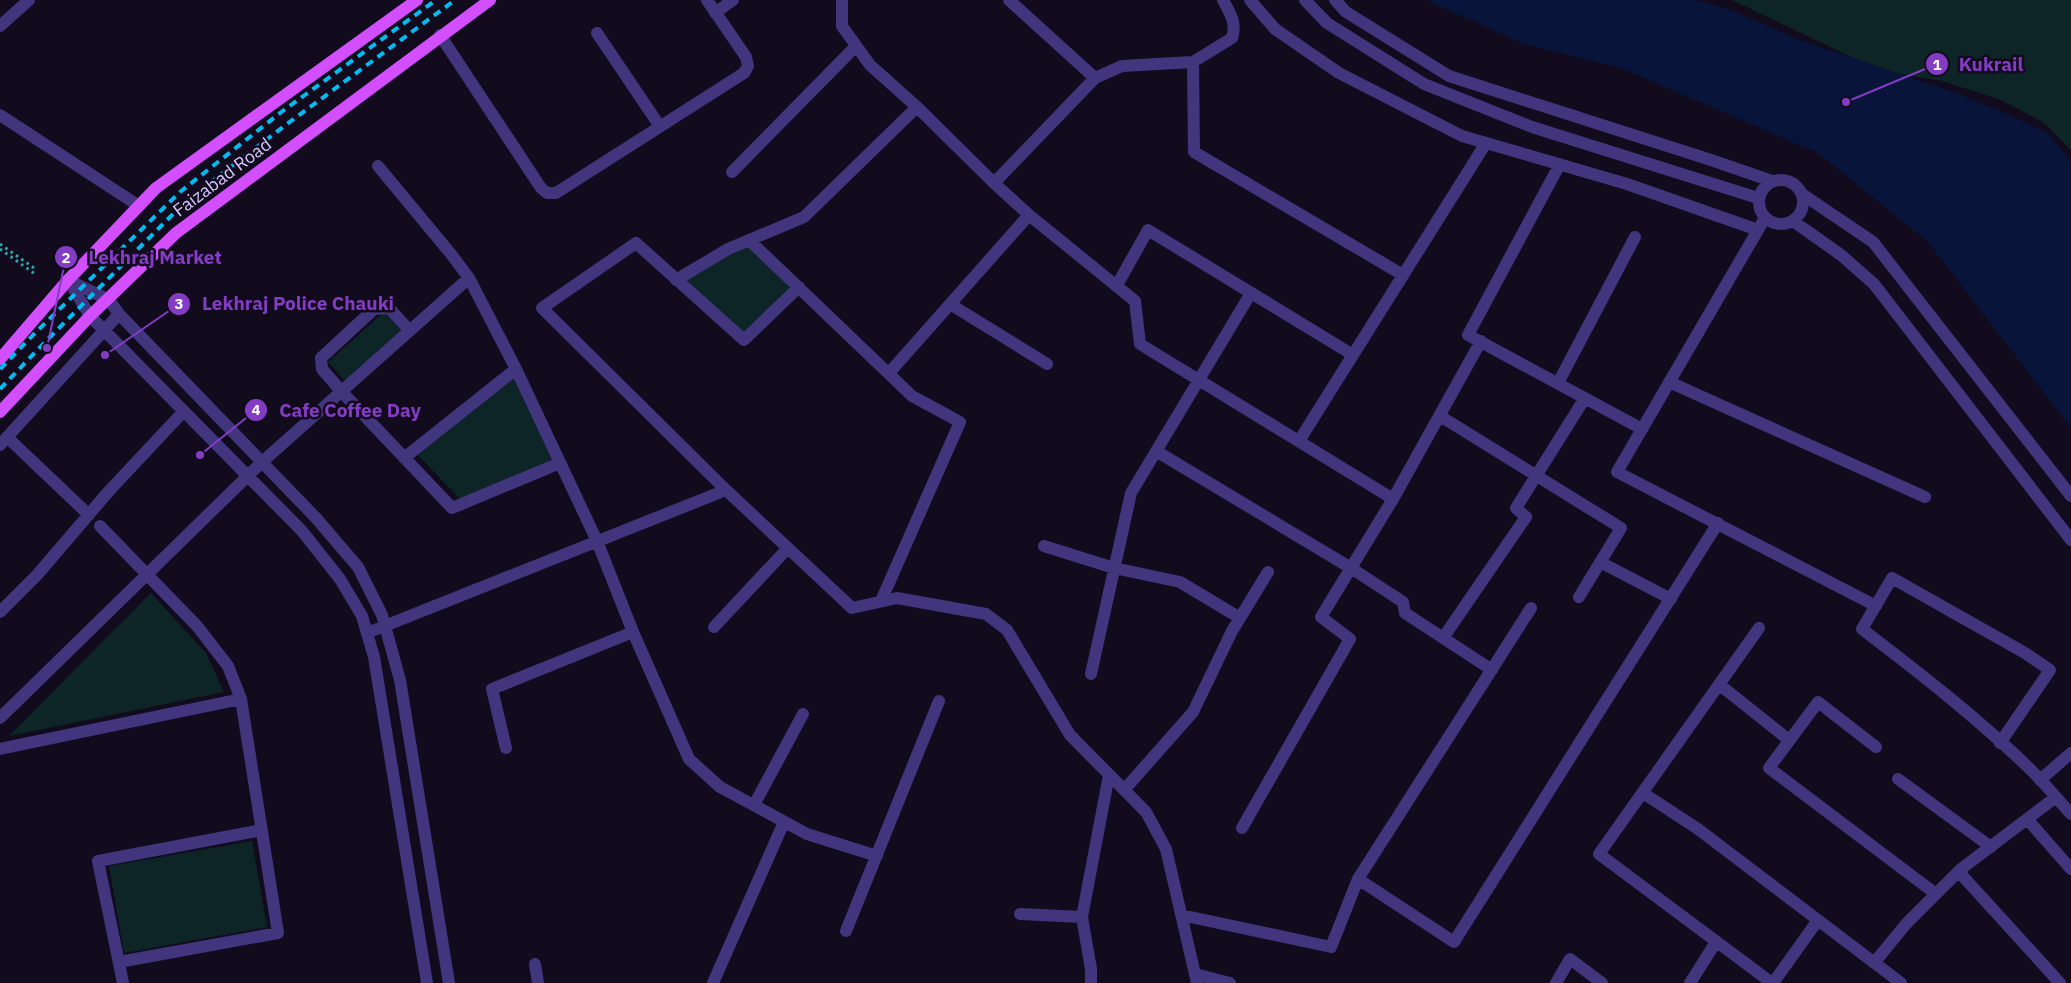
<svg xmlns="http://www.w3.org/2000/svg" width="2071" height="983" viewBox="0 0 2071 983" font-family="'IBM Plex Sans',sans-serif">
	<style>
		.green { fill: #0e2527 }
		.water { fill: #081439 }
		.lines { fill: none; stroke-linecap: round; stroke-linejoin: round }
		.path { stroke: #2ba7af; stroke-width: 3; stroke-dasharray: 2.5 4; stroke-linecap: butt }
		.minor { stroke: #41367d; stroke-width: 12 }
		.major { stroke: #d34eff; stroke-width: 12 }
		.rail { stroke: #00bcf2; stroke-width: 4; stroke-dasharray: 8 6; stroke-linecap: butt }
		.labels { text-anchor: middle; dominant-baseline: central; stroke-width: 5; stroke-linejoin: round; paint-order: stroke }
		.street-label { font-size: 18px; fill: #d5c7ff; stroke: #110b1d }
		.leader { fill: none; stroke: #843cc5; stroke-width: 2 }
		.callout-dot { fill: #843cc5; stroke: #110b1d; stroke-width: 2 }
		.mark-label { font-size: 15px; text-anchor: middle; font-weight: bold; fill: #fff }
		.callout-label { font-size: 19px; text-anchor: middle; font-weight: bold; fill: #843cc5; stroke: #110b1d; stroke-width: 5; stroke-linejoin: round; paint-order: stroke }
	</style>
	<rect width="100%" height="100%" fill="#110b1d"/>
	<path class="green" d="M 1732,0 L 2071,0 L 2071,150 L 2043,122 L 2001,100 L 1942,81 L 1878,70 Z
		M 748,245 L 792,287 L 745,335 L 685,279 Z
		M 384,312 L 401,331 L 345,381 L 328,362 Z
		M 514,378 L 553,461 L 460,499 L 417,454 Z
		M 151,593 L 206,653 L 224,692 L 9,736 Z
		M 252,841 L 267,927 L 124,953 L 109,866 Z"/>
	<path class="water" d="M 1426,0 L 1696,0 L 1731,10 L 1800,40 L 1948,90 L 1996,109 L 2048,133 L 2071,161 L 2071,428 L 1928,242 L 1818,153 L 1621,68 L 1524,44 Z"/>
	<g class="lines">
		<path class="path" d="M 0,244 L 37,270
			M 0,249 L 35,274"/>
		<path class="minor" d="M 842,0 L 842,26 L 870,65 L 917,107 L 994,183 L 1029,215 L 1135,301 L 1140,344 L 1393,499
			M 1009,0 L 1095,78
			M 1250,0 L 1275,29 L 1339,73 L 1462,136 L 1627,184 L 1758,230 L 1765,218
			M 1305,0 L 1327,23 L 1424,84 L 1532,127 L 1758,198
			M 1335,0 L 1346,12 L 1449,76 L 1711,160 L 1772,181
			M 715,13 L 733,0
			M 0,26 L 29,0
			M 597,33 L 659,125
			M 440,35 L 541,188 L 547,193 L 556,193 L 744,73 L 748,66 L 746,57 L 707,0
			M 1193,62 L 1194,152 L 1403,275
			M 0,115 L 139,206
			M 1560,164 L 1468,335 L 1642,429
			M 378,166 L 451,254 L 469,278 L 516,369 L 597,541 L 633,632 L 689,759 L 720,787 L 807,834 L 877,856
			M 732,172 L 856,46
			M1759 202a22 22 0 1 1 44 0a22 22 0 1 1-44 0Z
			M 994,183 L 1095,78 L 1122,66 L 1193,62 L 1232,38 C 1237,23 1230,13 1223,0
			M 1802,194 L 1873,242 L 2071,496
			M 1793,221 L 1841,255 L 1874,284 L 2071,540
			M 1758,230 L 1617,472 L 1876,606
			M 749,240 L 912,396 L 960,422 L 881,601
			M 68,280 L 109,300 L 119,314 L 316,518 L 358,567 L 382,615 L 400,680 L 449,983
			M 676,280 L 728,249 L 804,217 L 917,107
			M 69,281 L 90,316 L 302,531 L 340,579 L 362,616 L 374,657 L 427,983
			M 1117,285 L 1148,230 L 1353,355
			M 799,287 L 744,340 L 636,243 L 542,308 L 726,490 L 852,608 L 897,598 L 986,614 L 1007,630 L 1070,735 L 1146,812 L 1166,849 L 1197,983
			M 950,304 L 1047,364
			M 409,330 L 389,308 L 374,309 L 321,358 L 322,369 L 341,391 L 452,508 L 560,463
			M 889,373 L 1029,215
			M 1669,382 L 1925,497
			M 1558,383 L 1635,237
			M 1440,416 L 1621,528 L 1579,597
			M 7,437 L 89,515
			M 1299,441 L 1486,143
			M 0,445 L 119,314
			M 1156,451 L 1351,568 L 1403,602 L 1405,613 L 1492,670
			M 404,458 L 516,369
			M 100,526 L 197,626 L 228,666 L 241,699 L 278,933 L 119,962
			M 1044,546 L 1114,568 L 1180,582 L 1240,618
			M 1600,562 L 1671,599
			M 0,612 L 37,575 L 109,491 L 184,411
			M 714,627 L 788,548
			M 1759,628 L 1599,854 L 1772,983
			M 367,633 L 726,490
			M 1443,638 L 1526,517 L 1516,508 L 1585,398
			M 1091,674 L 1131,493 L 1251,293
			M 1720,685 L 1789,740
			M 0,718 L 262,462 L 469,278
			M 2000,743 L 2050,670 L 2025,653 L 1892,578 L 1862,629 C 1921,674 1980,720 2032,771 C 2046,785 2058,800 2071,814
			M 1876,747 L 1818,702 L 1769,768 L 1936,894
			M 506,748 L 492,689 L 633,632
			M 0,749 L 241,699
			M 1898,779 L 1991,847
			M 2040,780 L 2071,753
			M 1124,790 L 1193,712 L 1232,631 L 1268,572
			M 1643,793 L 1698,829 L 1901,983
			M 754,805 L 803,714
			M 2027,819 L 2071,869
			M 1242,828 L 1350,639 L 1321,617 L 1393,499 L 1481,341
			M 1959,872 L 2060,983
			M 1358,879 L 1454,942 L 1718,523
			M 1020,914 L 1082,917
			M 1181,915 L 1331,947 L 1358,879 L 1531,608
			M 846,931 L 939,701
			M 1874,963 L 1906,924 L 1961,869 L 2056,797
			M 535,964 L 538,983
			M 1195,974 L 1230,983
			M 123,983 L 98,861 L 262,830
			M 713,983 L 784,822
			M 1091,983 L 1091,969 L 1082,917 L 1109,775
			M 1556,983 L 1570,959 L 1602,983
			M 1690,983 L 1716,942
			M 1773,983 L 1818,920"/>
		<path class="major" d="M 0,359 L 68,280 L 156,188 L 417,0
			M 0,412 L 90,316 L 176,233 L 490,0"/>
		<path class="rail" d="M 0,369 L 36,332 L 180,192 L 280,113 L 436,0
			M 0,389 L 45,342 L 186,201 L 283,127 L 455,0"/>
	</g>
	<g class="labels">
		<g class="street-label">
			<text transform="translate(222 177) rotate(-37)">Faizabad Road</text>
		</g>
	</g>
	<path class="leader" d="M1846 102L1937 64M47 348L66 257M105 355L179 304M200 455L256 410"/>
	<g class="callout-dot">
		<circle cx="1846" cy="102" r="5"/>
		<circle cx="47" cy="348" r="5"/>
		<circle cx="105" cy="355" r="5"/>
		<circle cx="200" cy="455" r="5"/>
		<circle cx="1937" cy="64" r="12"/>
		<circle cx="66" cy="257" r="12"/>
		<circle cx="179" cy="304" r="12"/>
		<circle cx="256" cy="410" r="12"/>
	</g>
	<g class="mark-label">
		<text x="1937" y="70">1</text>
		<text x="66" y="263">2</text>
		<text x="179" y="309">3</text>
		<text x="256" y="415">4</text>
	</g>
	<g class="callout-label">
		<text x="1991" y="71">Kukrail</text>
		<text x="155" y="264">Lekhraj Market</text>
		<text x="298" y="310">Lekhraj Police Chauki</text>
		<text x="350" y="417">Cafe Coffee Day</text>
	</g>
</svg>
